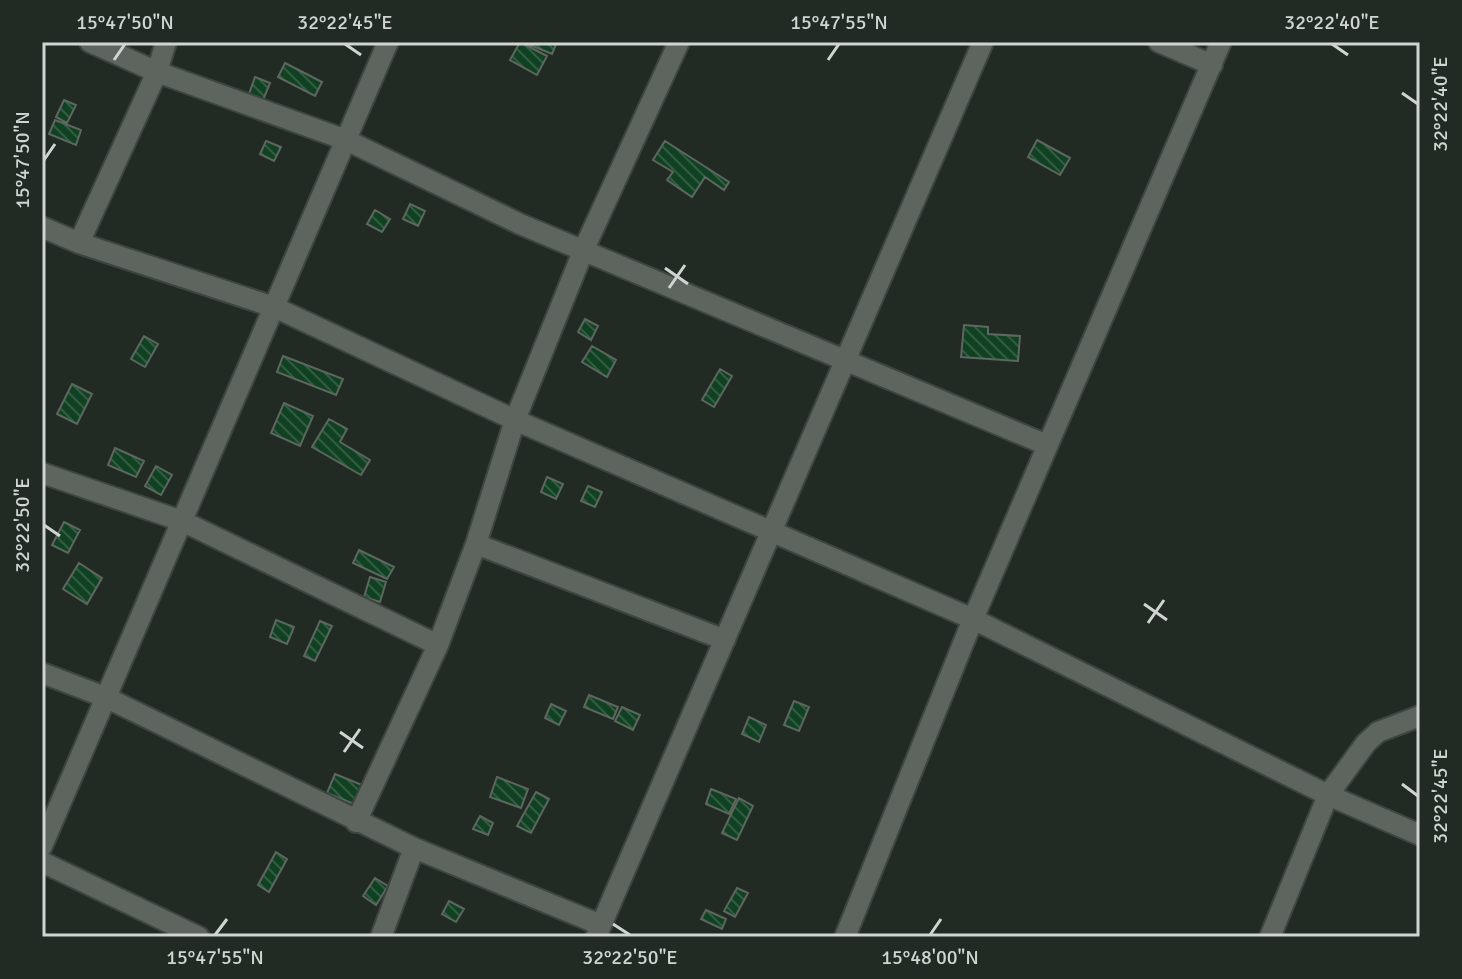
<svg xmlns="http://www.w3.org/2000/svg" width="1462" height="979" viewBox="0 0 1462 979" font-family="Signika,sans-serif">
	<style>
		.building { fill: url(#building-back-hatch); stroke: #5e6660; stroke-width: 2 }
		.lines { fill: none; stroke-linecap: round; stroke-linejoin: round }
		.street-casing { stroke: #3e4540; stroke-width: 24 }
		.street { stroke: #5d655e; stroke-width: 20 }
		.ticks { fill: none; stroke: #d0d5d1; stroke-width: 3 }
		.neatline { fill: none; stroke: #d0d5d1; stroke-width: 3 }
		.ticks-label { font-size: 20px; text-anchor: middle; fill: #d0d5d1 }
	</style>
	<defs>
		<pattern id="building-back-hatch" width="6" height="6" patternUnits="userSpaceOnUse" patternTransform="scale(2)"><rect width="6" height="6" fill="#114123"/><path d="M-1 5l2 2M0 0l6 6M5-1l2 2" fill="none" stroke="#335c42"/></pattern>
	</defs>
	<rect width="100%" height="100%" fill="#222a24"/>
	<path class="building" d="M 520,42 L 547,56 L 537,75 L 510,60 Z
		M 523,42 L 557,42 L 552,54 Z
		M 285,63 L 322,82 L 315,96 L 278,77 Z
		M 255,77 L 270,83 L 263,100 L 249,94 Z
		M 64,100 L 76,105 L 67,123 L 56,117 Z
		M 55,120 L 81,130 L 76,145 L 49,134 Z
		M 1037,140 L 1070,158 L 1060,175 L 1028,157 Z
		M 266,141 L 281,147 L 274,161 L 260,154 Z
		M 665,141 L 729,182 L 724,190 L 705,177 L 692,197 L 667,180 L 673,172 L 653,160 Z
		M 410,204 L 425,211 L 418,226 L 403,219 Z
		M 375,210 L 390,219 L 382,232 L 367,224 Z
		M 585,319 L 598,326 L 591,340 L 578,332 Z
		M 964,325 L 988,327 L 988,334 L 1020,336 L 1018,361 L 961,357 Z
		M 144,336 L 158,344 L 145,367 L 131,359 Z
		M 592,346 L 616,360 L 607,377 L 582,362 Z
		M 283,356 L 343,379 L 336,395 L 277,372 Z
		M 720,369 L 732,376 L 714,407 L 702,400 Z
		M 72,384 L 92,394 L 77,424 L 57,414 Z
		M 284,403 L 313,416 L 300,446 L 271,433 Z
		M 329,419 L 347,429 L 340,442 L 370,460 L 361,475 L 312,447 Z
		M 115,448 L 144,461 L 136,477 L 108,465 Z
		M 156,466 L 172,475 L 161,495 L 145,486 Z
		M 547,477 L 563,484 L 556,499 L 541,492 Z
		M 588,486 L 602,492 L 595,507 L 581,501 Z
		M 64,522 L 80,530 L 68,553 L 52,545 Z
		M 359,550 L 394,567 L 387,579 L 353,563 Z
		M 79,563 L 102,578 L 87,604 L 63,589 Z
		M 370,577 L 386,582 L 380,602 L 364,597 Z
		M 276,620 L 294,627 L 287,644 L 270,637 Z
		M 320,621 L 332,626 L 315,661 L 304,656 Z
		M 589,695 L 618,707 L 613,719 L 584,707 Z
		M 794,701 L 809,707 L 799,731 L 784,725 Z
		M 551,704 L 566,711 L 559,725 L 545,718 Z
		M 622,707 L 640,715 L 633,730 L 615,721 Z
		M 749,717 L 766,725 L 759,742 L 742,734 Z
		M 335,774 L 367,787 L 359,806 L 327,793 Z
		M 497,777 L 528,789 L 521,808 L 490,797 Z
		M 711,789 L 736,799 L 729,814 L 706,804 Z
		M 536,792 L 549,799 L 531,833 L 517,826 Z
		M 739,798 L 753,806 L 737,840 L 722,833 Z
		M 480,816 L 493,823 L 488,835 L 473,829 Z
		M 276,852 L 287,859 L 269,892 L 258,885 Z
		M 375,878 L 388,886 L 376,905 L 363,896 Z
		M 737,888 L 748,893 L 735,917 L 724,911 Z
		M 449,901 L 464,909 L 456,922 L 442,914 Z
		M 706,910 L 726,919 L 722,929 L 701,919 Z"/>
	<g class="lines">
		<g class="street-casing">
			<path id="street" d="M 90,42 L 157,72 L 346,140 L 520,224 L 1047,445
				M 1159,42 L 1212,65
				M 42,227 L 79,243 L 274,307 L 515,420 L 973,619 L 1328,795 L 1420,835
				M 79,243 L 157,72 L 166,42
				M 42,473 L 182,521 L 438,645
				M 476,544 L 725,640
				M 42,673 L 105,697 L 414,848 L 601,925
				M 356,822 L 438,645 L 476,544 L 515,420 L 584,249 L 679,42
				M 42,846 L 388,42
				M 42,862 L 199,937
				M 381,937 L 414,848
				M 596,937 L 983,42
				M 845,937 L 973,619 L 1221,42
				M 1270,937 L 1328,795 L 1366,743 L 1378,732 L 1420,716"/>
		</g>
		<use href="#street" class="street"/>
	</g>
	<path class="ticks" d="M 345,44 L 361,55M 1332,44 L 1348,55M 114,60 L 125,44M 828,60 L 839,44M 1402,93 L 1418,104M 44,160 L 55,144M 665,268 L 688,284M 669,288 L 685,265M 44,525 L 60,536M 1144,604 L 1167,620M 1148,623 L 1164,600M 340,732 L 363,748M 344,752 L 360,729M 1402,784 L 1418,796M 613,924 L 630,935M 215,935 L 227,919M 930,935 L 941,919"/>
	<rect width="1462" height="979" fill="none" stroke="#222a24" stroke-width="88"/>
	<rect x="44" y="44" width="1374" height="891" class="neatline"/>
	<g class="ticks-label">
		<text x="125" y="29">15°47'50"N</text>
		<text x="345" y="29">32°22'45"E</text>
		<text x="839" y="29">15°47'55"N</text>
		<text x="1332" y="29">32°22'40"E</text>
		<text transform="translate(1440 104) rotate(-90)" y="7">32°22'40"E</text>
		<text transform="translate(22 160) rotate(-90)" y="7">15°47'50"N</text>
		<text transform="translate(22 525) rotate(-90)" y="7">32°22'50"E</text>
		<text transform="translate(1440 796) rotate(-90)" y="7">32°22'45"E</text>
		<text x="215" y="964">15°47'55"N</text>
		<text x="630" y="964">32°22'50"E</text>
		<text x="930" y="964">15°48'00"N</text>
	</g>
</svg>
